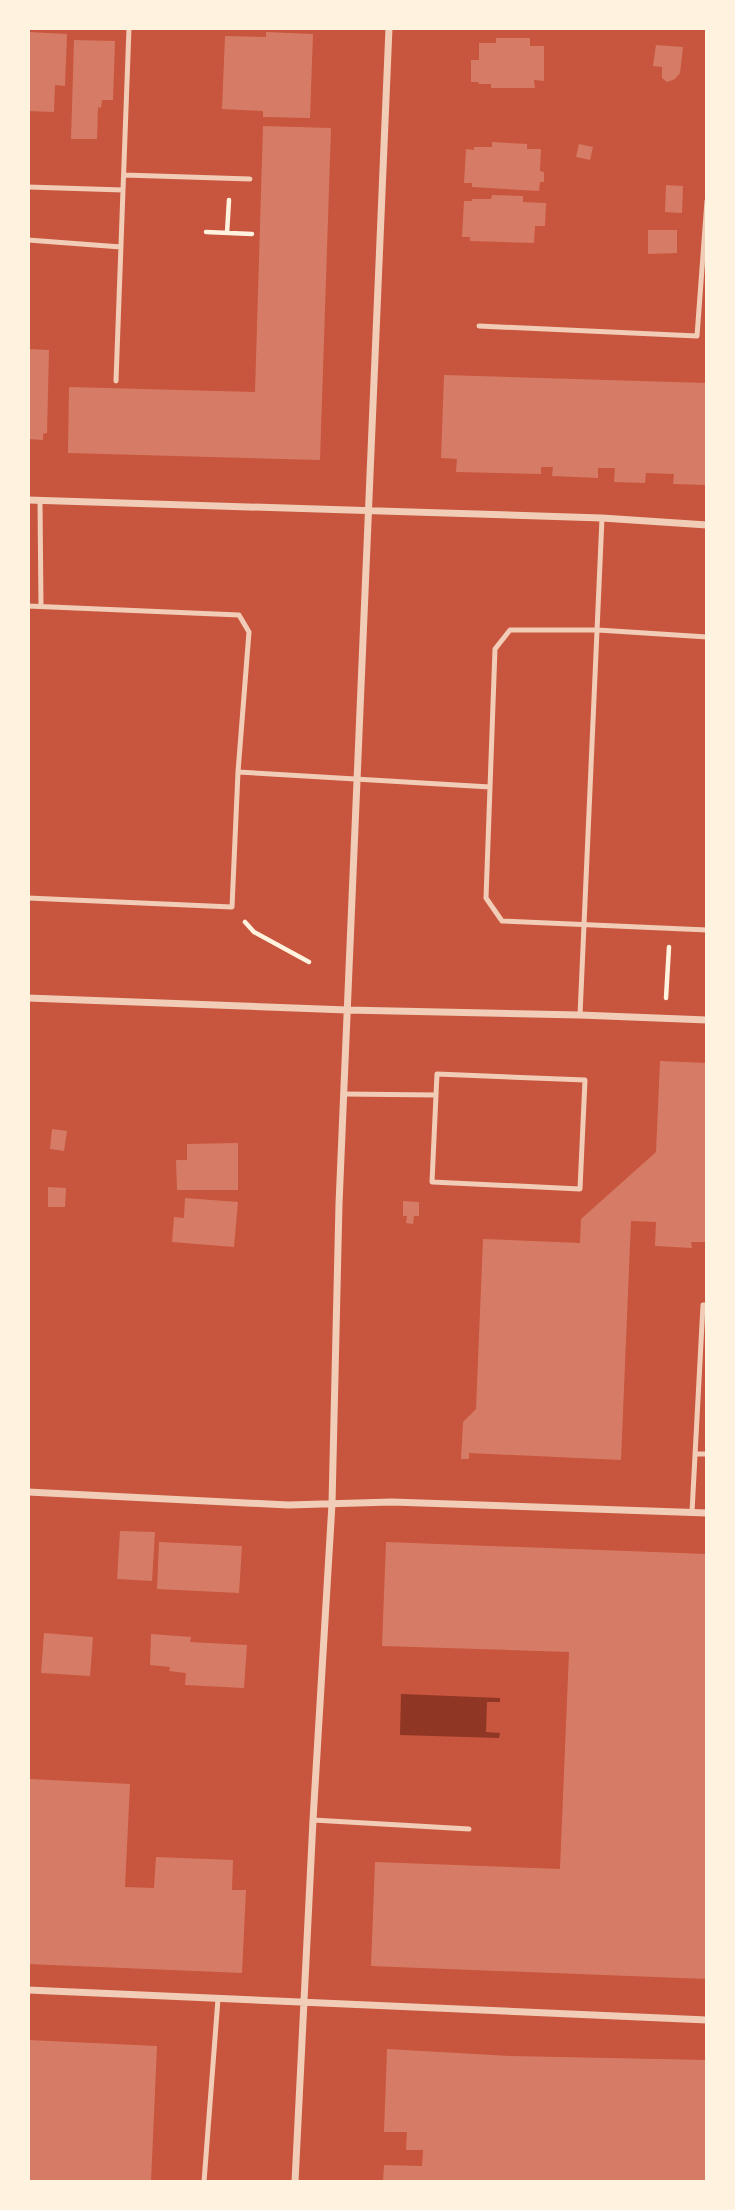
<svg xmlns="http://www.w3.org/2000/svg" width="735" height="2210" viewBox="0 0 735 2210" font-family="Commissioner,sans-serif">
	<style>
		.water { fill: #8f3625 }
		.building { fill: #d67c66 }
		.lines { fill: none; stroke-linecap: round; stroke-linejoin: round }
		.path { stroke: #fff3e0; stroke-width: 4.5 }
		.service { stroke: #f1ccb7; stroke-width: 5 }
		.minor { stroke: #f1ccb7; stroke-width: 7 }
	</style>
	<rect width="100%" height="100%" fill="#c8553d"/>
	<path class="water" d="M 401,1694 L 500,1698 L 500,1702 L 487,1702 L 486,1732 L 500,1733 L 499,1738 L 400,1735 Z"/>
	<path class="building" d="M 28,32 L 67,34 L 65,86 L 55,85 L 54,112 L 28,111 Z
		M 266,32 L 313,34 L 310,118 L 263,117 L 263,111 L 222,109 L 225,36 L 266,37 Z
		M 496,38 L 530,38 L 530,46 L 544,46 L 544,81 L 534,80 L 535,88 L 491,88 L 491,84 L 479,84 L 478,82 L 471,82 L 471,60 L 479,60 L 479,43 L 496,43 Z
		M 74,40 L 115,41 L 113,100 L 102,100 L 101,108 L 98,107 L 97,139 L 71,139 Z
		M 656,45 L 683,47 L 680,73 L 675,79 L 667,82 L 662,78 L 662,67 L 653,66 Z
		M 263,126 L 331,128 L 320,460 L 68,453 L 69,387 L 255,392 Z
		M 492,142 L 527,144 L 527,149 L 541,149 L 540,171 L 544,172 L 544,182 L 540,182 L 539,191 L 472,187 L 472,183 L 464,183 L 466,149 L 474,150 L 474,147 L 492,147 Z
		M 579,144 L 593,147 L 590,160 L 576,157 Z
		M 666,185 L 683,186 L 682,213 L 665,212 Z
		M 492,195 L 523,196 L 523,202 L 546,203 L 545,226 L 535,226 L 534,243 L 470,241 L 470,237 L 462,237 L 464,201 L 472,201 L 472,199 L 491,199 Z
		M 648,230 L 677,230 L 677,253 L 648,254 Z
		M 28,349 L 49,350 L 47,433 L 43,434 L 43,440 L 28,439 Z
		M 444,375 L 707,383 L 707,485 L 673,484 L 674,474 L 646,473 L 645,483 L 614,482 L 615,468 L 598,468 L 598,478 L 552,476 L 553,467 L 541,467 L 541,474 L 456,472 L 457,459 L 441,458 Z
		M 660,1061 L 707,1063 L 707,1242 L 691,1242 L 692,1248 L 655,1246 L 656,1222 L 631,1221 L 621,1460 L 469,1453 L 469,1459 L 461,1459 L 463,1422 L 476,1409 L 483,1239 L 580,1243 L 581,1219 L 656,1152 Z
		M 52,1129 L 67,1131 L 64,1151 L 50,1149 Z
		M 238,1143 L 238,1190 L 177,1190 L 176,1160 L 187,1160 L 187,1144 Z
		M 48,1187 L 66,1188 L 65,1207 L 48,1207 Z
		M 185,1198 L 238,1202 L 234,1247 L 172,1242 L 174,1217 L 184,1218 Z
		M 403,1201 L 419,1202 L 419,1216 L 414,1216 L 413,1224 L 406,1223 L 407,1216 L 403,1216 Z
		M 120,1531 L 155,1532 L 152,1581 L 117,1579 Z
		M 159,1542 L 242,1546 L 239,1593 L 157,1589 Z
		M 386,1542 L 707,1554 L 707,1979 L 371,1966 L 375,1862 L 560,1869 L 569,1652 L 382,1646 Z
		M 44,1633 L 93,1637 L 90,1676 L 41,1673 Z
		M 151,1634 L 191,1637 L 190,1642 L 247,1645 L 244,1688 L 185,1685 L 186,1673 L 169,1671 L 170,1667 L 150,1665 Z
		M 30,1779 L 130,1784 L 125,1887 L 154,1888 L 156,1857 L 233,1860 L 232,1890 L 246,1890 L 242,1973 L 28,1964 L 28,1836 Z
		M 28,2040 L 157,2046 L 151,2182 L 28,2182 Z
		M 387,2049 L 511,2056 L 707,2060 L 707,2182 L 383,2182 L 384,2165 L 422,2166 L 423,2150 L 406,2150 L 407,2132 L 384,2132 Z"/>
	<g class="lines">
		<path class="path" d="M 206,232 L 252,234
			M 227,233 L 229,200
			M 245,922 L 254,932 L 309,962
			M 666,998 L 669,947"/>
		<path class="service" d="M 124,175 L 250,179
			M 28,187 L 123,190 L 129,28
			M 28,240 L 121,247
			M 479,326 L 697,336 L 707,201
			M 116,381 L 123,190
			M 40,501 L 41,606
			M 28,606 L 239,615 L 249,632 L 238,772
			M 707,637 L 598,630 L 510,630 L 495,649 L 486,898 L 502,921 L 707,930
			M 28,898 L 232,907 L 238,772 L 490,787
			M 580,1015 L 602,518
			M 344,1094 L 436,1095 L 432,1182 L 580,1189 L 585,1080 L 437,1074 L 436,1095
			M 695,1454 L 707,1454
			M 692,1512 L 703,1305 L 707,1305
			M 313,1820 L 469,1829
			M 204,2182 L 218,1999"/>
		<path class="minor" d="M 28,500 L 602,518 L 707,525
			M 28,998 L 347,1010 L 580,1015 L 707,1020
			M 28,1492 L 288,1505 L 392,1502 L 707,1513
			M 28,1990 L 707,2020
			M 295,2182 L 313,1820 L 332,1504 L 339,1204 L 389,28"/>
	</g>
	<rect width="735" height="2210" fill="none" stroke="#fff3e0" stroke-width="60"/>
</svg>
